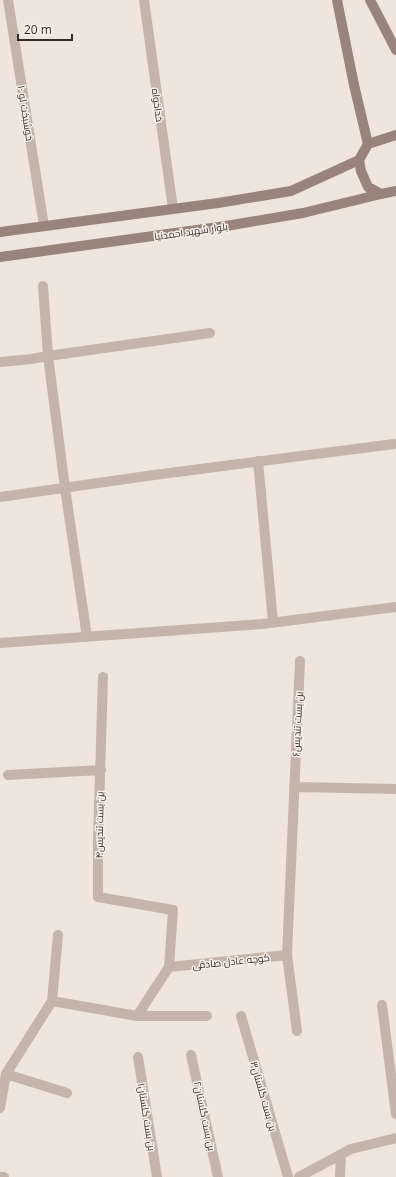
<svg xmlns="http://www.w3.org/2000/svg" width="396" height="1177" viewBox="0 0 396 1177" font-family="'Open Sans',Cairo,sans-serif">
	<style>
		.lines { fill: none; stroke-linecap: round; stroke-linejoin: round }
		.street { stroke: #c5b4a9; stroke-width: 10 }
		.secondary { stroke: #99847b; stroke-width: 10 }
		.labels { text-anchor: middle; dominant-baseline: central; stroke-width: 3; stroke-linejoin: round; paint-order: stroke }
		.street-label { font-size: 10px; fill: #342b28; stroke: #f7efe8 }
	</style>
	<rect width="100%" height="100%" fill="#efe5dc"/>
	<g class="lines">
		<path class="street" d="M 8,0 L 44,226
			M 144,0 L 173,209
			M 43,286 L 48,356 L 65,488 L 87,637
			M 0,362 L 32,359 L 48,356 L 210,333
			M 258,461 L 273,622
			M 0,497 L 154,475 L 394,444
			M 0,643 L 262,624 L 396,607
			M 103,677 L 98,840 L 98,897 L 173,910 L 169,967
			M 8,775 L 101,770
			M 294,787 L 396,789
			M 287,955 L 297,1031
			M 52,1001 L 58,935
			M 382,1005 L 396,1114
			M 137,1016 L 207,1016
			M 241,1016 L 288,1177
			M 191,1055 L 218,1177
			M 138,1057 L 157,1177
			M 6,1074 L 67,1093
			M 0,1108 L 6,1074 L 52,1001 L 137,1016 L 169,967 L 287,955 L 300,661
			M 0,1177 L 4,1177
			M 299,1177 L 351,1149 L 396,1138
			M 340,1177 L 341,1155"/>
		<path class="secondary" d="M 337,0 L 354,85 L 368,144
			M 370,0 L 396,50
			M 396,135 L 368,144 L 359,160 L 361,171 L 368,187 L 381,194 L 396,191
			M 0,232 L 218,203 L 291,191 L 359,160
			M 0,257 L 226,226 L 303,213 L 381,194"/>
	</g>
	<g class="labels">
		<g class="street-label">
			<text transform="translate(158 105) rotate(82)">خداخواه</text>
			<text transform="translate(26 113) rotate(81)">خوشبخت لو ۱۰</text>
			<text transform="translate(191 231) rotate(-8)">بلوار شهید احمدنیا</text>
			<text transform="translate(297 724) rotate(-87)">بن بست تندیس۶</text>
			<text transform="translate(99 825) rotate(-89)">بن بست تندیس۴</text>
			<text transform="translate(231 961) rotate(-6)">کوچه عادل صادقی</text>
			<text transform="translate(264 1096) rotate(74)">بن بست گلستان۳</text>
			<text transform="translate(205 1116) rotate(78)">بن بست گلستان۲</text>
			<text transform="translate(147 1117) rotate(81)">بن بست گلستان۱</text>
		</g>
	</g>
	<path d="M18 34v6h54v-6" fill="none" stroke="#342b28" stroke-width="2"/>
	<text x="24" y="34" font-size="12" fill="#342b28" stroke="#f7efe8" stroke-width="3" paint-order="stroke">20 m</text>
</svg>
